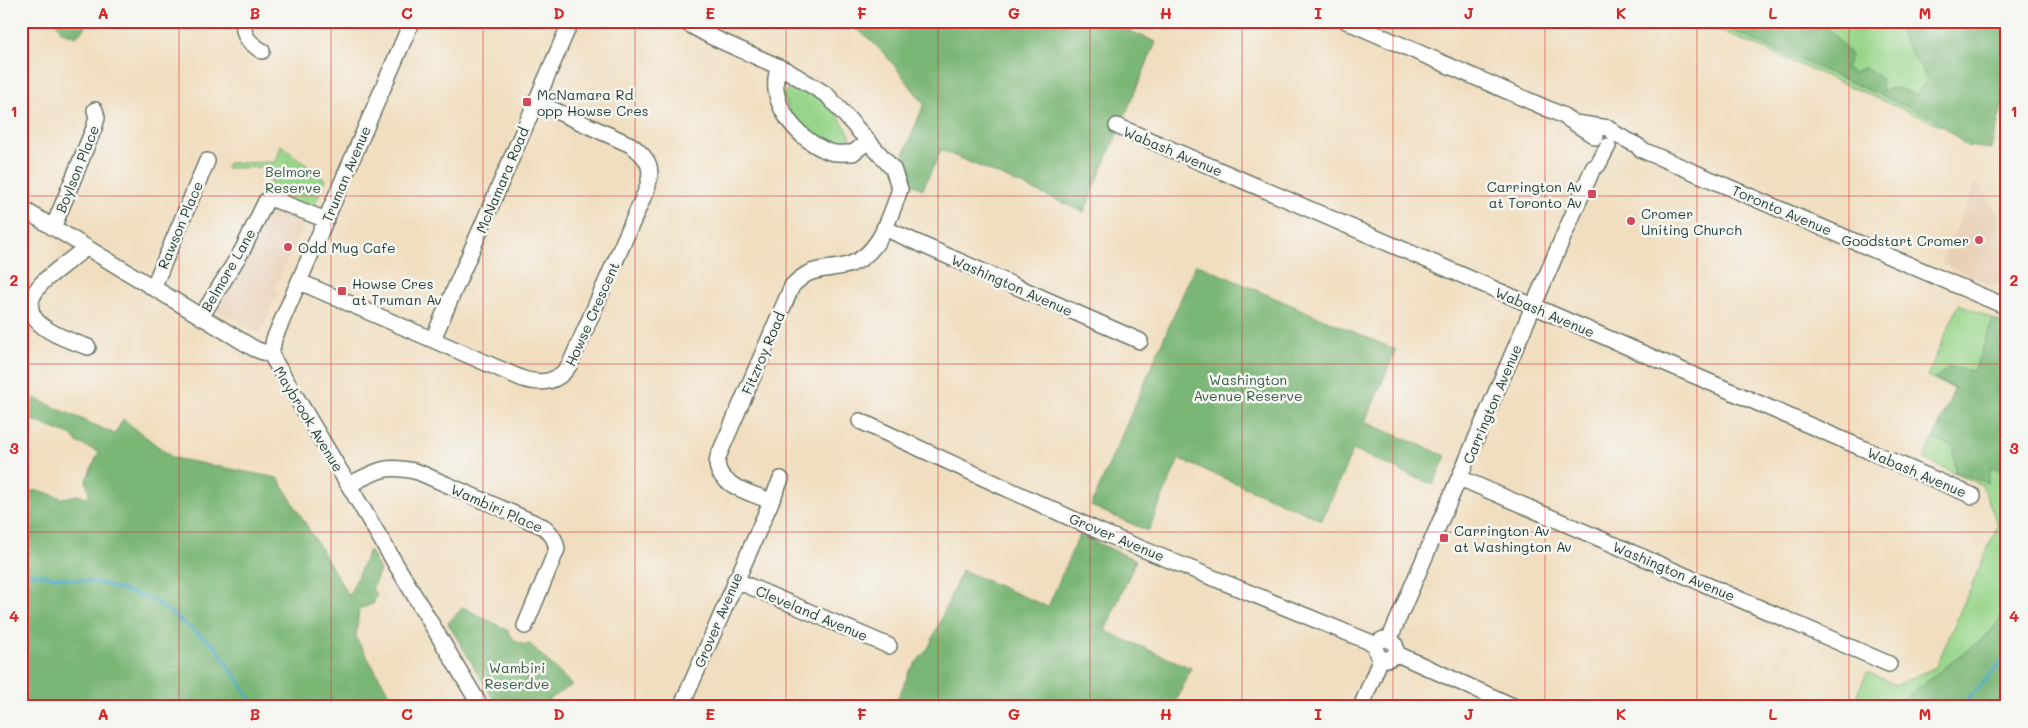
<svg xmlns="http://www.w3.org/2000/svg" width="2028" height="728" viewBox="0 0 2028 728" font-family="Mali,sans-serif">
	<style>
		.built { fill: #e8d0b7 }
		.green { fill: #98d58a; stroke: #5c895f }
		.forest { fill: #7ab676; stroke: #4c7a55 }
		.lines { fill: none; stroke-linecap: round; stroke-linejoin: round }
		.stream { stroke: #4aaac9; stroke-width: 3 }
		.minor-casing { stroke: #687565; stroke-width: 18 }
		.minor { stroke: #fff; stroke-width: 15 }
		.grid { fill: none; stroke: #d62828; stroke-width: 1; stroke-opacity: 0.55 }
		.poi-dot { fill: #d1495b; stroke: #f6f6f2; stroke-width: 2 }
		.labels { text-anchor: middle; dominant-baseline: central; stroke-width: 5; stroke-linejoin: round; paint-order: stroke }
		.poi-label { font-size: 14px; fill: #1f3d34; stroke: #f6f6f2; text-anchor: start }
		.street-label { font-size: 14px; fill: #1f3d34; stroke: #f6f6f2 }
		.park-label { font-size: 14px; fill: #375b45; stroke: #f6f6f2 }
		.neatline { fill: none; stroke: #d62828; stroke-width: 2 }
		.grid-label { font-size: 16px; text-anchor: middle; font-weight: bold; fill: #d62828 }
	</style>
	<rect width="100%" height="100%" fill="#f6f6f2"/>
	<filter id="ink" filterUnits="userSpaceOnUse"><feTurbulence type="fractalNoise" baseFrequency=".02" numOctaves="2"/><feDisplacementMap in="SourceGraphic" scale="10" xChannelSelector="R" yChannelSelector="G"/><feConvolveMatrix kernelMatrix="1 2 1 2 8 2 1 2 1" color-interpolation-filters="sRGB"/></filter>
	<filter id="wash" filterUnits="userSpaceOnUse"><feTurbulence type="fractalNoise" baseFrequency=".0096" numOctaves="4" result="noise"/><feDisplacementMap in="SourceGraphic" scale="20" xChannelSelector="R" yChannelSelector="G"/><feGaussianBlur stdDeviation="1.12" result="paint"/><feColorMatrix in="noise" values="0 0 0 0 0 0 0 0 0 0 0 0 0 0 0 0 0 1.4 0 .05"/><feComposite in="paint" operator="in"/></filter>
	<g filter="url(#wash)">
		<rect width="100%" height="100%" fill="#f1dec0"/>
		<path class="built" d="M 1977,181 L 1998,214 L 2006,265 L 1997,287 L 1941,263 Z
			M 268,205 L 300,214 L 304,223 L 274,289 L 279,292 L 259,335 L 212,306 Z"/>
		<path class="green" d="M 1698,21 L 2007,21 L 2007,93 L 1972,139 Z
			M 791,85 C 815,84 841,117 851,137 L 845,145 L 836,147 L 823,141 L 792,117 L 783,95 Z
			M 281,145 L 326,180 L 313,208 L 267,197 L 274,167 L 226,168 L 228,163 L 276,162 Z
			M 1959,304 L 2007,325 L 2007,707 L 1852,707 L 1867,672 L 1896,685 L 1936,667 L 1998,525 L 1982,485 L 1924,459 L 1955,389 L 1927,376 Z"/>
		<path class="forest" d="M 55,21 L 91,21 L 76,37 L 62,32 Z
			M 842,21 L 1107,21 L 1156,42 L 1084,212 L 941,150 L 923,189 L 911,184 L 900,164 L 924,104 C 901,75 877,37 842,21 Z
			M 1710,21 L 1822,21 L 1851,55 L 1846,68 L 1853,73 L 1865,67 L 1882,79 L 1882,90 L 1898,88 L 1916,95 L 1927,79 L 1899,32 L 1902,21 L 2007,21 L 2007,88 L 1991,149 L 1967,146 L 1933,118 Z
			M 1196,264 L 1396,350 L 1365,422 L 1446,456 L 1433,485 L 1353,450 L 1322,520 L 1179,459 L 1148,531 L 1091,506 Z
			M 1993,319 L 2007,325 L 2007,472 L 1991,468 L 1988,483 L 1955,472 L 1954,447 L 1933,439 L 1955,388 L 1934,379 L 1949,367 L 1974,371 Z
			M 34,398 L 115,434 L 123,419 L 173,458 L 278,478 L 349,596 L 369,550 L 380,570 L 372,589 L 377,595 L 373,604 L 359,609 L 356,638 L 397,707 L 21,707 L 21,493 L 38,490 L 62,498 L 78,495 L 87,498 L 89,493 L 86,480 L 99,452 L 76,442 L 72,436 L 25,417 Z
			M 1079,535 L 1136,560 L 1105,631 L 1191,668 L 1174,707 L 892,707 L 895,705 L 910,670 L 929,647 L 962,570 L 1048,607 Z
			M 463,607 L 507,630 L 515,641 L 525,645 L 530,644 L 572,685 L 537,707 L 498,707 L 448,623 Z
			M 2007,609 L 2007,707 L 1893,707 L 1990,633 Z"/>
		<g class="lines">
			<path class="stream" d="M 21,572 L 99,583 L 152,599 L 215,646 L 256,707
				M 1961,707 L 2007,656"/>
		</g>
	</g>
	<g filter="url(#ink)">
		<g class="lines">
			<g class="minor-casing">
				<path id="minor" d="M 244,21 C 242,37 250,43 262,51
					M 412,21 L 274,339 L 271,355 L 481,707
					M 683,21 L 712,37 L 786,70 L 827,95 L 893,169 L 900,189 C 890,218 878,259 844,266 C 820,271 810,267 792,286 L 718,457 C 711,484 752,493 770,501
					M 1346,21 L 1562,115 L 1596,137
					M 779,67 C 765,101 798,141 830,152 C 836,154 846,153 853,153 L 868,141
					M 1575,123 L 1609,128 L 1614,133 L 1638,146 L 1640,149 L 2007,307
					M 1117,126 L 1973,496
					M 21,208 L 255,349 L 271,355
					M 53,228 L 94,128 L 97,118 L 95,110
					M 884,228 L 1140,341
					M 86,248 C 72,259 57,269 44,281 C 6,319 58,337 88,347
					M 300,282 L 523,379 C 543,385 559,382 570,364 L 646,191 C 654,169 650,159 631,145 L 536,102
					M 153,288 L 207,161
					M 201,317 L 243,249 L 266,201 L 271,199 L 278,201 L 326,220
					M 433,339 L 571,21
					M 860,421 L 1101,532 L 1377,645
					M 1460,478 L 1889,664
					M 349,485 C 378,470 385,464 418,472 L 544,527 C 552,534 555,539 557,549 L 525,626
					M 735,580 L 889,646
					M1376 649a10 10 0 1 1 20 0a10 10 0 1 1-20 0Z
					M 1389,640 L 1593,168 L 1598,165 L 1608,146
					M 1395,653 L 1515,707
					M 681,707 L 781,479
					M 1361,707 L 1381,658"/>
			</g>
			<use href="#minor" class="minor"/>
		</g>
	</g>
	<path class="grid" d="M 179,21 L 179,707M 331,21 L 331,707M 483,21 L 483,707M 635,21 L 635,707M 786,21 L 786,707M 938,21 L 938,707M 1090,21 L 1090,707M 1242,21 L 1242,707M 1393,21 L 1393,707M 1545,21 L 1545,707M 1697,21 L 1697,707M 1849,21 L 1849,707M 21,196 L 2007,196M 21,364 L 2007,364M 21,532 L 2007,532"/>
	<g class="poi-dot">
		<rect x="522" y="97" width="10" height="10" rx="2.5"/>
		<rect x="1587" y="189" width="10" height="10" rx="2.5"/>
		<circle cx="1631" cy="221" r="5"/>
		<circle cx="1979" cy="240" r="5"/>
		<circle cx="288" cy="247" r="5"/>
		<rect x="337" y="286" width="10" height="10" rx="2.5"/>
		<rect x="1439" y="533" width="10" height="10" rx="2.5"/>
	</g>
	<g class="labels">
		<g class="poi-label">
			<text x="537" y="94">McNamara Rd<tspan x="537" dy="16">opp Howse Cres</tspan></text>
			<text x="1582" y="186" text-anchor="end">Carrington Av<tspan x="1582" dy="16">at Toronto Av</tspan></text>
			<text x="1641" y="213">Cromer<tspan x="1641" dy="16">Uniting Church</tspan></text>
			<text x="1969" y="240" text-anchor="end">Goodstart Cromer</text>
			<text x="298" y="247">Odd Mug Cafe</text>
			<text x="352" y="283">Howse Cres<tspan x="352" dy="16">at Truman Av</tspan></text>
			<text x="1454" y="530">Carrington Av<tspan x="1454" dy="16">at Washington Av</tspan></text>
		</g>
		<g class="street-label">
			<text transform="translate(1173 151) rotate(23)">Wabash Avenue</text>
			<text transform="translate(77 169) rotate(-68)">Boylson Place</text>
			<text transform="translate(346 174) rotate(-67)">Truman Avenue</text>
			<text transform="translate(502 180) rotate(-67)">McNamara Road</text>
			<text transform="translate(1782 210) rotate(23)">Toronto Avenue</text>
			<text transform="translate(180 225) rotate(-67)">Rawson Place</text>
			<text transform="translate(228 270) rotate(-60)">Belmore Lane</text>
			<text transform="translate(1012 285) rotate(24)">Washington Avenue</text>
			<text transform="translate(1545 312) rotate(23)">Wabash Avenue</text>
			<text transform="translate(592 314) rotate(-66)">Howse Crescent</text>
			<text transform="translate(763 353) rotate(-67)">Fitzroy Road</text>
			<text transform="translate(1492 404) rotate(-67)">Carrington Avenue</text>
			<text transform="translate(309 419) rotate(59)">Maybrook Avenue</text>
			<text transform="translate(1917 472) rotate(23)">Wabash Avenue</text>
			<text transform="translate(497 508) rotate(24)">Wambiri Place</text>
			<text transform="translate(1117 537) rotate(23)">Grover Avenue</text>
			<text transform="translate(1674 571) rotate(23)">Washington Avenue</text>
			<text transform="translate(812 613) rotate(23)">Cleveland Avenue</text>
			<text transform="translate(718 620) rotate(-67)">Grover Avenue</text>
		</g>
		<g class="park-label">
			<text x="293" y="171">Belmore<tspan x="293" dy="16">Reserve</tspan></text>
			<text x="1248" y="379">Washington<tspan x="1248" dy="16">Avenue Reserve</tspan></text>
			<text x="517" y="667">Wambiri<tspan x="517" dy="16">Reserdve</tspan></text>
		</g>
	</g>
	<rect width="2028" height="728" fill="none" stroke="#f6f6f2" stroke-width="55"/>
	<rect x="28" y="28" width="1972" height="672" class="neatline"/>
	<g class="grid-label">
		<text x="103" y="19">A</text>
		<text x="255" y="19">B</text>
		<text x="407" y="19">C</text>
		<text x="559" y="19">D</text>
		<text x="710" y="19">E</text>
		<text x="862" y="19">F</text>
		<text x="1014" y="19">G</text>
		<text x="1166" y="19">H</text>
		<text x="1318" y="19">I</text>
		<text x="1469" y="19">J</text>
		<text x="1621" y="19">K</text>
		<text x="1773" y="19">L</text>
		<text x="1925" y="19">M</text>
		<text x="14" y="117">1</text>
		<text x="2014" y="117">1</text>
		<text x="14" y="286">2</text>
		<text x="2014" y="286">2</text>
		<text x="14" y="454">3</text>
		<text x="2014" y="454">3</text>
		<text x="14" y="622">4</text>
		<text x="2014" y="622">4</text>
		<text x="103" y="720">A</text>
		<text x="255" y="720">B</text>
		<text x="407" y="720">C</text>
		<text x="559" y="720">D</text>
		<text x="710" y="720">E</text>
		<text x="862" y="720">F</text>
		<text x="1014" y="720">G</text>
		<text x="1166" y="720">H</text>
		<text x="1318" y="720">I</text>
		<text x="1469" y="720">J</text>
		<text x="1621" y="720">K</text>
		<text x="1773" y="720">L</text>
		<text x="1925" y="720">M</text>
	</g>
</svg>
